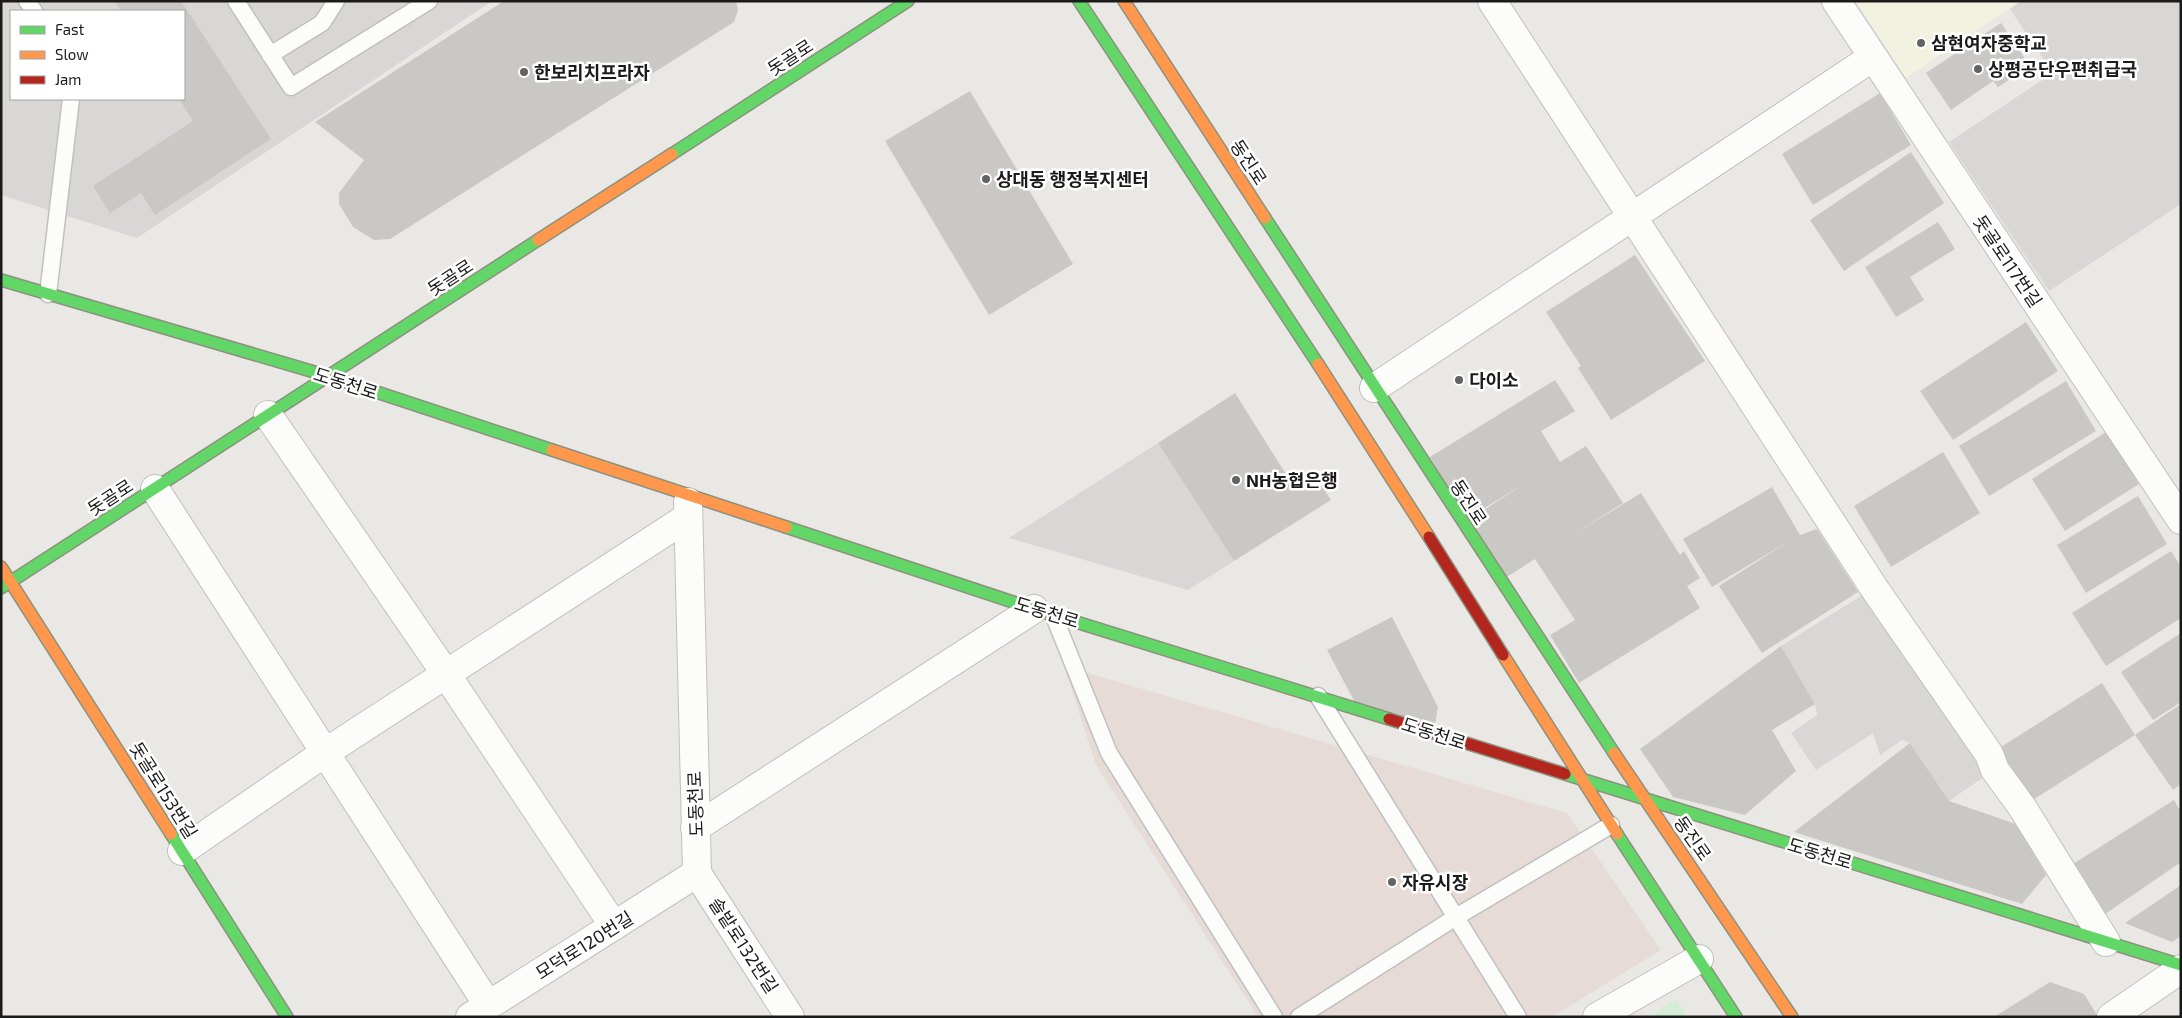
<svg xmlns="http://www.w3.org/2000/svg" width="2182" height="1018" viewBox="0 0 2182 1018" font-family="'Exo 2','Noto Sans KR',sans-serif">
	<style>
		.residential { fill: #d8d7d5; fill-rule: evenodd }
		.commercial { fill: #e6dbd7 }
		.education { fill: #f1f2e0 }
		.park { fill: #d4edd7 }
		.building { fill: #cac8c5 }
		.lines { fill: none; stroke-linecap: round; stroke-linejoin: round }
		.lane-casing { stroke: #c0c0be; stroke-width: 19 }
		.street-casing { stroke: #c0c0be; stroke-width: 30 }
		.fast-casing { stroke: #8d917f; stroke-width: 14 }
		.slow-casing { stroke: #8d917f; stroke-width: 14 }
		.jam-casing { stroke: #8d917f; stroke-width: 14 }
		.lane { stroke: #fcfcfb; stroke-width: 16 }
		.street { stroke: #fcfcfb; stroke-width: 28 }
		.fast { stroke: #63d668; stroke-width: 11 }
		.slow { stroke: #ff974d; stroke-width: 11 }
		.jam { stroke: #b3261e; stroke-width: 11 }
		.poi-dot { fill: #636361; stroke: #fff; stroke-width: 2 }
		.labels { text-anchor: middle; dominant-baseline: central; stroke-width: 5; stroke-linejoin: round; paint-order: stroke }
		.poi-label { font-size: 18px; font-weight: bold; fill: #1b1b1b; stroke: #fff; text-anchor: start }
		.street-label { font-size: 18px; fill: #1b1b1b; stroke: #fff }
	</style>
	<rect width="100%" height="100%" fill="#e9e8e4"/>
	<path class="residential" d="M 1,1 L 492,1 L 137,238 L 1,195 ZM 11,11 L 184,11 L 184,99 L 11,99 Z
		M 2021,1 L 2181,1 L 2181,204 L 2049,291 L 1949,142 L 2053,73 L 2010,9 Z
		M 1158,443 L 1234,561 L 1188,590 L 1009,538 Z
		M 1872,589 L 1994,770 L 1949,801 L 1910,743 L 1902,740 L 1880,755 L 1873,733 L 1816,770 L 1791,733 L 1817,715 L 1815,704 L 1781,646 Z"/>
	<path class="commercial" d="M 1064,666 L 1567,813 L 1661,950 L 1552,1017 L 1258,1017 L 1096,765 Z"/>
	<path class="education" d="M 1856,1 L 2021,1 L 1906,78 Z"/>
	<path class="park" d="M 1676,999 L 1688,1017 L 1650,1017 Z"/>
	<path class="building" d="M 115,1 L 181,1 L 271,139 L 155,215 L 141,193 L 110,213 L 93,186 L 193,121 L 179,99 L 184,99 L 184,11 L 121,11 Z
		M 504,1 L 736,1 L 738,10 L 734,22 L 390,239 L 374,240 L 353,227 L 339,204 L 339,193 L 364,160 L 315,122 Z
		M 2001,23 L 2030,66 L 1998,87 L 1993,81 L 1951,110 L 1926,73 Z
		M 970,91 L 1073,264 L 989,315 L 885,141 Z
		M 1880,93 L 1911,145 L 1813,205 L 1782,154 Z
		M 1911,152 L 1944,203 L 1844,271 L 1810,220 Z
		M 1938,222 L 1955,249 L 1910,277 L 1924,300 L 1896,317 L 1865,267 Z
		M 1635,255 L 1705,361 L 1611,420 L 1578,368 L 1581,366 L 1546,312 Z
		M 2026,322 L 2058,371 L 1953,440 L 1920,391 Z
		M 1555,380 L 1575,411 L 1541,431 L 1560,462 L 1586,446 L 1623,503 L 1573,535 L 1641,493 L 1680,555 L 1684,551 L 1700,578 L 1687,586 L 1700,608 L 1579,683 L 1550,635 L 1575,620 L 1535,559 L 1502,580 L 1465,522 L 1532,479 L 1468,518 L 1430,457 Z
		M 2066,381 L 2096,431 L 1989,496 L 1959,446 Z
		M 1235,393 L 1294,487 L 1314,474 L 1331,500 L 1234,561 L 1158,443 Z
		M 2106,432 L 2139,484 L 2065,531 L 2032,479 Z
		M 1943,452 L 1980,513 L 1891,567 L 1854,506 Z
		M 1772,487 L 1800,535 L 1817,529 L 1858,592 L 1762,653 L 1719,586 L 1786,543 L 1712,587 L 1683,539 Z
		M 2138,496 L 2167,544 L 2086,593 L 2057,545 Z
		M 2171,551 L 2181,567 L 2181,618 L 2106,666 L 2072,613 Z
		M 1392,617 L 1438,707 L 1435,724 L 1358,708 L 1327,650 Z
		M 2181,633 L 2181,702 L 2153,720 L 2121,672 Z
		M 1781,646 L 1815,704 L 1772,730 L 1796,771 L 1745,815 L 1673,797 L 1640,749 Z
		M 2102,683 L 2135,735 L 2025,805 L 1990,754 Z
		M 2181,704 L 2181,784 L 2173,790 L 2135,735 Z
		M 1910,743 L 1949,801 L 2016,824 L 2046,875 L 2022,904 L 1794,832 Z
		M 2174,800 L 2181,812 L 2181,862 L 2098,919 L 2062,871 Z
		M 2181,885 L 2181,936 L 2172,942 L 2125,923 Z
		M 2050,982 L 2084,994 L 2097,1015 L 2094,1017 L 1994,1017 Z"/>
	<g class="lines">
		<g class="lane-casing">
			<path id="lane" d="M 27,1 L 34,11
				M 236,1 L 291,87 L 429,1
				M 270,55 L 322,23 L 336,1
				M 48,294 L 71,99
				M 1053,614 L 1109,753 L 1274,1017
				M 1318,696 L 1518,1017
				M 1299,1017 L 1456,917 L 1611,825"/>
		</g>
		<g class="street-casing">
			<path id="street" d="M 1492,1 L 1874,588 L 1989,754 L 1995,770 L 2022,807 L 2106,942
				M 1836,1 L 2181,520
				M 1374,388 L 1873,57
				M 268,415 L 446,674 L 614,926
				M 155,489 L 488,1005
				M 688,502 L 697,873
				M 695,828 L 1034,609
				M 182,851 L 326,752 L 688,517
				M 697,873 L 790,1017
				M 470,1017 L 697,873
				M 1597,1017 L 1699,959
				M 2111,1017 L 2181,969"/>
		</g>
		<g class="fast-casing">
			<path id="fast" d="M 1079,1 L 1318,364
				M 672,154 L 908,1
				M 1265,218 L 1614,753
				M 1,280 L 328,376 L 552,450
				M 786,527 L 1034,609 L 1389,719
				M 1,588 L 538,240
				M 1565,774 L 2181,965
				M 171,834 L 287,1017
				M 1617,834 L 1736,1017"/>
		</g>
		<g class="slow-casing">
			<path id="slow" d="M 1124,1 L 1265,218
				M 538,240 L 672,154
				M 1318,364 L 1429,537
				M 552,450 L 786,527
				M 1,567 L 171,834
				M 1503,655 L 1617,834
				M 1614,753 L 1792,1017"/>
		</g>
		<g class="jam-casing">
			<path id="jam" d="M 1429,537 L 1503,655
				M 1389,719 L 1565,774"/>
		</g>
		<use href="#lane" class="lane"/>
		<use href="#street" class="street"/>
		<use href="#fast" class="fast"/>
		<use href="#slow" class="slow"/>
		<use href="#jam" class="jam"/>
	</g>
	<g class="poi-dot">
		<circle cx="1921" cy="43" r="5"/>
		<circle cx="1978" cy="69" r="5"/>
		<circle cx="524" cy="72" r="5"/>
		<circle cx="986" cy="179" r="5"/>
		<circle cx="1459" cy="380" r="5"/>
		<circle cx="1236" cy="480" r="5"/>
		<circle cx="1392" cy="882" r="5"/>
	</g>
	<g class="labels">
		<g class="poi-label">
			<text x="1931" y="43">삼현여자중학교</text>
			<text x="1988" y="69">상평공단우편취급국</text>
			<text x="534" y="72">한보리치프라자</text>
			<text x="996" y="179">상대동 행정복지센터</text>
			<text x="1469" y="380">다이소</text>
			<text x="1246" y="480">NH농협은행</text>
			<text x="1402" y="882">자유시장</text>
		</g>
		<g class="street-label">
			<text transform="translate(790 57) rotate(-33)">돗골로</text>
			<text transform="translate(1249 162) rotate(57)">동진로</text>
			<text transform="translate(2008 261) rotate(56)">돗골로117번길</text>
			<text transform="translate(450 277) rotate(-33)">돗골로</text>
			<text transform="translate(346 383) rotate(18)">도동천로</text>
			<text transform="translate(110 497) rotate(-33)">돗골로</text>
			<text transform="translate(1469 502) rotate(57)">동진로</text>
			<text transform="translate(1047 612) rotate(17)">도동천로</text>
			<text transform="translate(1434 733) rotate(18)">도동천로</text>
			<text transform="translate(164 790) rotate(58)">돗골로153번길</text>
			<text transform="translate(695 804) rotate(-92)">도동천로</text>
			<text transform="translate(1693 838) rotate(55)">동진로</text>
			<text transform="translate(1820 853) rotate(17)">도동천로</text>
			<text transform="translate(584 945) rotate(-32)">모덕로120번길</text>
			<text transform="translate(744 945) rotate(57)">솔밭로132번길</text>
		</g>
	</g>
	<rect width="2182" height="1018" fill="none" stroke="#1b1b1b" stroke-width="5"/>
	<rect x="10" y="10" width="175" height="90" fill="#ffffff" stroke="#a4a4a4"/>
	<rect x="20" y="26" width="25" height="8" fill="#63d668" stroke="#a4a4a4"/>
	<text x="55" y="35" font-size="15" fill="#1b1b1b">Fast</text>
	<rect x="20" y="51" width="25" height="8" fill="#ff974d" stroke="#a4a4a4"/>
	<text x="55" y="60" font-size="15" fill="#1b1b1b">Slow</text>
	<rect x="20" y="76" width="25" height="8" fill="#b3261e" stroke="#a4a4a4"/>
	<text x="55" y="85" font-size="15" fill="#1b1b1b">Jam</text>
</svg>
